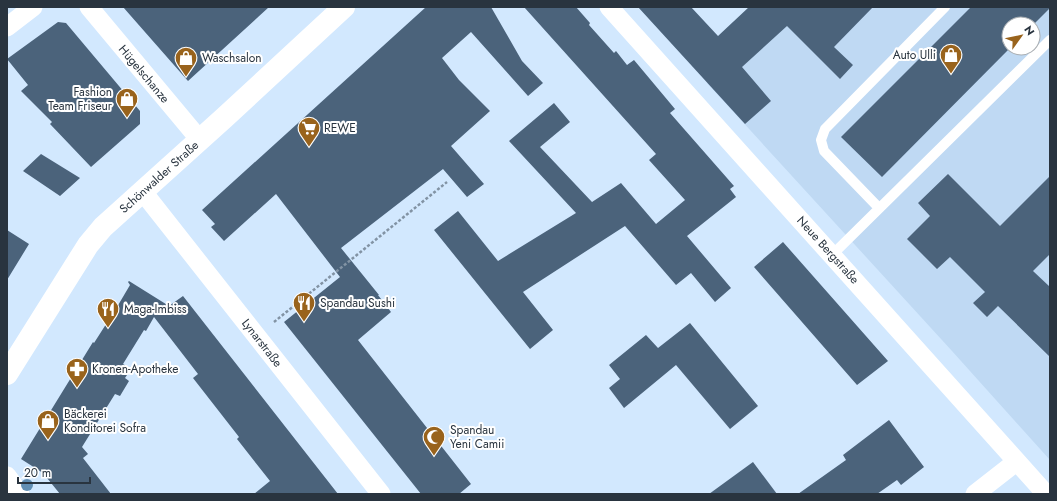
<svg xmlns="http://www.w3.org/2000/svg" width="1057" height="501" viewBox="0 0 1057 501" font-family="Jost,sans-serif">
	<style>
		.built { fill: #bfd9f3; fill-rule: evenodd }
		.building { fill: #4b637b }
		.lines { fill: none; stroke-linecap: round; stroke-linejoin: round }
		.path { stroke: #8293a4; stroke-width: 2.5; stroke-dasharray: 3 2; stroke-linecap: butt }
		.lane { stroke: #fff; stroke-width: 10 }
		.street { stroke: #fff; stroke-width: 19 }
		.secondary { stroke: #fff; stroke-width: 22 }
		.tree { fill: #628fb4 }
		.labels { text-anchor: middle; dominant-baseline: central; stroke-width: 4; stroke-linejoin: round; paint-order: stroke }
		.poi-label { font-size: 12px; fill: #29343f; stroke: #fff; text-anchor: start }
		.street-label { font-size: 12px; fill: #29343f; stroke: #fff }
	</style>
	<rect width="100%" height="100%" fill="#d2e8fe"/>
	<path class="built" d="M 792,7 L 1050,7 L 1050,460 L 952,351 L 707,83 ZM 1009,24 L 1033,24 L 1033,48 L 1009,48 Z"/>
	<path class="building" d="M 123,7 L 269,7 L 188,81 Z
		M 426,7 L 491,7 L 522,61 L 543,83 L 528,96 L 471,32 L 442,58 L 459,80 L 490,111 L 451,146 L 484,184 L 467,197 L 443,169 L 341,248 L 379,295 L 378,295 L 391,312 L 358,340 L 471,484 L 459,494 L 421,494 L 284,322 L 340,277 L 276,194 L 224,241 L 211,227 L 215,224 L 202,210 Z
		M 524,7 L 576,7 L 590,23 L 589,25 L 614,53 L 616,51 L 627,65 L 634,60 L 675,109 L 670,113 L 734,186 L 730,189 L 736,197 L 687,236 L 731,288 L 715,302 L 691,273 L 676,285 L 625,226 L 523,292 L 553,330 L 530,349 L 434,230 L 458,211 L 498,261 L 576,213 L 509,141 L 554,103 L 570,122 L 540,147 L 592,202 L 621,183 L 656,224 L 685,200 L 649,160 L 656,154 Z
		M 638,7 L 691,7 L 718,36 L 749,7 L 873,7 L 834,47 L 853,65 L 840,79 L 787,26 L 742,67 L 771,101 L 745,124 Z
		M 971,7 L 1050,8 L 1033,25 L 1033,24 L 1009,24 L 1009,48 L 1010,48 L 882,177 L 841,137 Z
		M 58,22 L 66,23 L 140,111 L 140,124 L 91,167 L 50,124 L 52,122 L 21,91 L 28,85 L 7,59 Z
		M 41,154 L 80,178 L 60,196 L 23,171 Z
		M 948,174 L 1000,226 L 1050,176 L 1050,254 L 1033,271 L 1050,287 L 1050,357 L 998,306 L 987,317 L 973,303 L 985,292 L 950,257 L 937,269 L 907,239 L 930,216 L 918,203 Z
		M 7,230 L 29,244 L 7,280 Z
		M 783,242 L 888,361 L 857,385 L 754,267 Z
		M 129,281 L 169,306 L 183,296 L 338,494 L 254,494 L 270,481 L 237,439 L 239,437 L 193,378 L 198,374 L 154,317 L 146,331 L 144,330 L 123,364 L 131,369 L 125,378 L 129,381 L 120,396 L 115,394 L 82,447 L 88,454 L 83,458 L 111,494 L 60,494 L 43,473 L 21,459 L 93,342 L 94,343 L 117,307 L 130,285 L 128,282 Z
		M 690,323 L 758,406 L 730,429 L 676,365 L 624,408 L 609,388 L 620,379 L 609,365 L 646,335 L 658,348 Z
		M 889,420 L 924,467 L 901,485 L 897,480 L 877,494 L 798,494 L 846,460 L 843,455 Z
		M 753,462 L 777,494 L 709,494 Z"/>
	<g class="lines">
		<path class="path" d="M 274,322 L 447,182"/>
		<path class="lane" d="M 879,208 L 824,151 L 821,140 L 825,129 L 945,7
			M 832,255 L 1050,40"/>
		<path class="street" d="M 89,7 L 200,140
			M 609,7 L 1046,494
			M 7,27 L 33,7
			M 143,192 L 381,494
			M 7,476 L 20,494
			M 975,494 L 1016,462"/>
		<path class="secondary" d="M 7,374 L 88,245 L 103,227 L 224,118 L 344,7"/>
	</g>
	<circle class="tree" cx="27" cy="485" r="6"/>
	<defs>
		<g id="shop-pin" transform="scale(1.15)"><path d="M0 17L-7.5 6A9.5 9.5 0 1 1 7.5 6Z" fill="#99631c" stroke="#fff"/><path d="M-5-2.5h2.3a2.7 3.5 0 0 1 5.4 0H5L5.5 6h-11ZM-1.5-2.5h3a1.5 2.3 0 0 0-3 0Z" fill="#fff"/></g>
		<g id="supermarket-pin" transform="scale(1.15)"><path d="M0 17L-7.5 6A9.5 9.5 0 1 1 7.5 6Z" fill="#99631c" stroke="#fff"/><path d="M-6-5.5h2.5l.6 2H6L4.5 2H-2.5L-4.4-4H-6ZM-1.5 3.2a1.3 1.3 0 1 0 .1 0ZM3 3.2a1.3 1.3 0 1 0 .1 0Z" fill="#fff"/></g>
		<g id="restaurant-pin" transform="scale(1.15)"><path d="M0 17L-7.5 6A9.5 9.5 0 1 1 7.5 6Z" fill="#99631c" stroke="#fff"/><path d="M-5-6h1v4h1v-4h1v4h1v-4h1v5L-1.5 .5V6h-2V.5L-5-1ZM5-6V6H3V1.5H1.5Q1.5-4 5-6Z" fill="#fff"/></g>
		<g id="pharmacy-pin" transform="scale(1.15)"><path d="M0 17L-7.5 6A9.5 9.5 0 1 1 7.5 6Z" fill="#99631c" stroke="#fff"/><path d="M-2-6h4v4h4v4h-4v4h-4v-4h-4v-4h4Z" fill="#fff"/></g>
		<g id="mosque-pin" transform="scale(1.15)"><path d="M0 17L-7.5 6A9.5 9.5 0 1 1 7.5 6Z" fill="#99631c" stroke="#fff"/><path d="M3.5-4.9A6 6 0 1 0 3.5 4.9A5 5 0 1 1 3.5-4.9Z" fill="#fff"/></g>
	</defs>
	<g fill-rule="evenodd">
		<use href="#shop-pin" x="951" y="55"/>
		<use href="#shop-pin" x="186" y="58"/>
		<use href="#shop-pin" x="127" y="99"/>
		<use href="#supermarket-pin" x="309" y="128"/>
		<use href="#restaurant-pin" x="304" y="303"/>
		<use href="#restaurant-pin" x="108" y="309"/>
		<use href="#pharmacy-pin" x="77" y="369"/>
		<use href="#shop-pin" x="48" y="421"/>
		<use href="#mosque-pin" x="434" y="437"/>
	</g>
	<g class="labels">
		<g class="poi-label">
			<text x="936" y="55" text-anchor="end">Auto Ulli</text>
			<text x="202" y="58">Waschsalon</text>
			<text x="112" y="92" text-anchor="end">Fashion<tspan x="112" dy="14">Team Friseur</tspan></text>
			<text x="324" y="128">REWE</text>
			<text x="320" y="303">Spandau Sushi</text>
			<text x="124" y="309">Maga-Imbiss</text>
			<text x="92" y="369">Kronen-Apotheke</text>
			<text x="64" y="414">Bäckerei<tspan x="64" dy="14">Konditorei Sofra</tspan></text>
			<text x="450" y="430">Spandau<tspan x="450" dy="14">Yeni Camii</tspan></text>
		</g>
		<g class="street-label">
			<text transform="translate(144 74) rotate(50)">Hügelschanze</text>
			<text transform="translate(159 177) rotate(-42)">Schönwalder Straße</text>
			<text transform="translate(828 250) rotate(48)">Neue Bergstraße</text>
			<text transform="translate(262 343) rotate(52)">Lynarstraße</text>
		</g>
	</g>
	<rect width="1057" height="501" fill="none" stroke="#29343f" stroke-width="16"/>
	<g transform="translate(1021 36) rotate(57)"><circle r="19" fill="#ffffff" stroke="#a9aeb2"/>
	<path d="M0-3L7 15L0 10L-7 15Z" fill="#99631c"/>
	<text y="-6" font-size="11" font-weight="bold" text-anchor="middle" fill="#29343f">N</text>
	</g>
	<path d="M18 477v6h72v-6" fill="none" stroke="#29343f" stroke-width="2"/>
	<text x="24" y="477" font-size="12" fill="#29343f" stroke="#ffffff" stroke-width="3" paint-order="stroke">20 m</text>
</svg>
